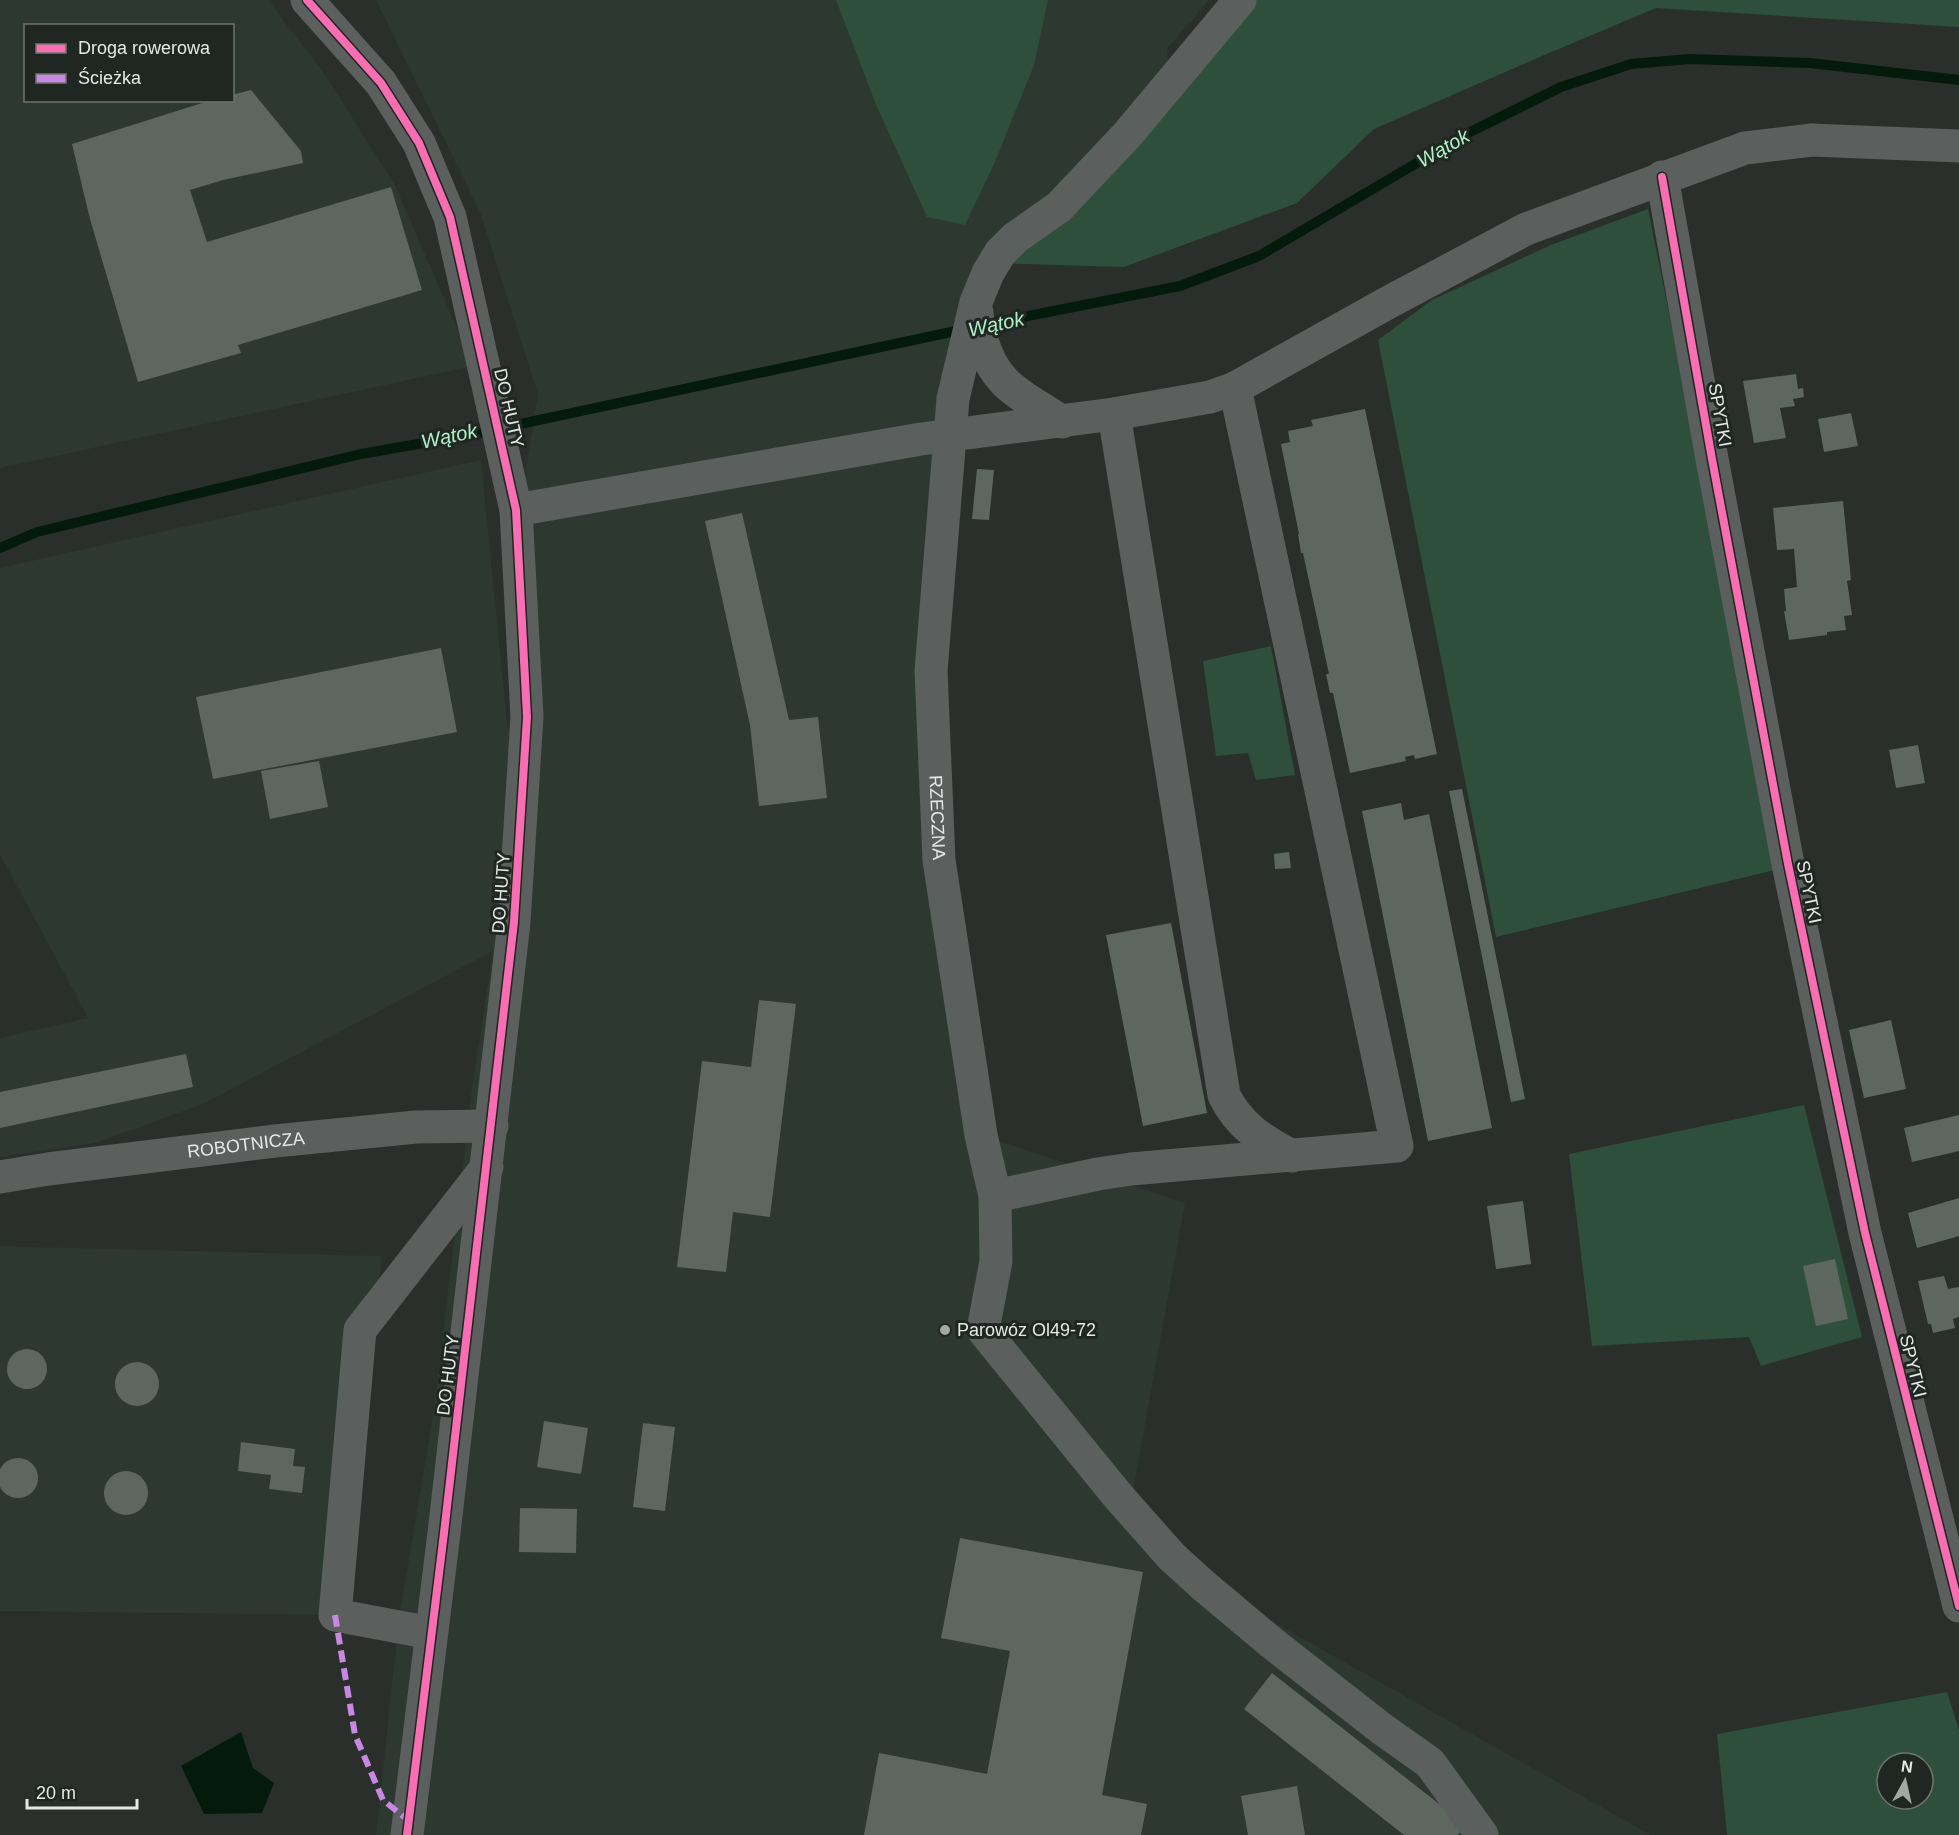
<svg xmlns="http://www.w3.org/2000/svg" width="1959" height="1835" viewBox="0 0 1959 1835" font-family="Helvetica,sans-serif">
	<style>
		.built { fill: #2d3830; fill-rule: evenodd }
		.green { fill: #2e4f3b; fill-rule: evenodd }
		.water { fill: #041a0c }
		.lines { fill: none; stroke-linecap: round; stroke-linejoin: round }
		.stream { stroke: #041a0c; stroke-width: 10 }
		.building { fill: #5d6760 }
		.minor { stroke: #5b5f5d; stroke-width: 33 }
		.quiet { stroke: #c787e3; stroke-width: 6; stroke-dasharray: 12 6; stroke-linecap: butt }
		.cycleway-casing { stroke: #202622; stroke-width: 11 }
		.cycleway { stroke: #f96db3; stroke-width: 8 }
		.poi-dot { fill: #a4a8a5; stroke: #202622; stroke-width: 2 }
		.labels { text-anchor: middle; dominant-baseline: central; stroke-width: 6; stroke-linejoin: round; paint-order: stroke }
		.street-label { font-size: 18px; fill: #e5e9e6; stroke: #202622 }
		.poi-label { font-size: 18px; fill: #e5e9e6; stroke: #202622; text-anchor: start }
		.water-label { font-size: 20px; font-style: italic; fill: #aff1c7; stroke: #202622 }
	</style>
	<rect width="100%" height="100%" fill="#2a2f2c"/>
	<path class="built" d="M 0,0 L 268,0 L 323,72 L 395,185 L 473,366 L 0,468 ZM 26,26 L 232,26 L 232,100 L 26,100 Z
		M 376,0 L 1209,0 L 1167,49 L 1169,183 L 1026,213 L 981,288 L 931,671 L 981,1135 L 1185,1203 L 1130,1507 L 1238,1602 L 1651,1835 L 376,1835 L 399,1618 L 434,1410 L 472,1088 L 493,951 L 203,1104 L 95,1143 L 0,1157 L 0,1038 L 88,1018 L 0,854 L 0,568 L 481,460 L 508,732 L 526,471 L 538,394 L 480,212 Z
		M 0,1246 L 382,1256 L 335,1615 L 0,1611 Z"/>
	<path class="green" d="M 836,0 L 1048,0 L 1034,65 L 995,162 L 965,225 L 927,217 L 877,107 Z
		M 1244,0 L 1959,0 L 1959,27 L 1656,8 L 1542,56 L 1374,129 L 1297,203 L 1124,267 L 992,263 Z
		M 1648,209 L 1715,541 L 1779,869 L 1496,937 L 1378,340 L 1432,300 L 1551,245 Z
		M 1271,646 L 1295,775 L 1256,780 L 1248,753 L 1216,756 L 1203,661 Z
		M 1804,1105 L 1862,1337 L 1761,1366 L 1749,1337 L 1592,1346 L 1569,1154 Z
		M 1947,1692 L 1959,1730 L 1959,1835 L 1727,1835 L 1717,1734 ZM 1887,1763 L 1923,1763 L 1923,1799 L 1887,1799 Z"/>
	<path class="water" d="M 241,1732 L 253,1768 L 274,1783 L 262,1813 L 204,1814 L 181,1766 Z"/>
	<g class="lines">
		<path class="stream" d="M 983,325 L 1180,286 L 1259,256 L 1466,134 L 1561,87 L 1631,64 L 1690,59 L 1810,63 L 1959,80
			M 0,548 L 37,532 L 361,454 L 469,435 L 965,329"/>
	</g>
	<path class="building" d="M 251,90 L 301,151 L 303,163 L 223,180 L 190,190 L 207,242 L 391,187 L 422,290 L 238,345 L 241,353 L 138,382 L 90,219 L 72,144 L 199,104 L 213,100 L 232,100 L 232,95 Z
		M 1796,374 L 1798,389 L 1803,388 L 1804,397 L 1793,399 L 1795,406 L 1780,408 L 1786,438 L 1754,443 L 1743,381 Z
		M 1365,409 L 1437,754 L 1415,759 L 1414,755 L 1405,757 L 1406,761 L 1350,773 L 1333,693 L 1330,693 L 1326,674 L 1329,674 L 1303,553 L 1301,553 L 1298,534 L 1299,534 L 1281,444 L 1290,442 L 1288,431 L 1313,426 L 1311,420 Z
		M 1851,413 L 1858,446 L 1824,452 L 1818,419 Z
		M 977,469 L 994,470 L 989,520 L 972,519 Z
		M 1843,501 L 1851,580 L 1847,581 L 1852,615 L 1844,616 L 1846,630 L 1827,632 L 1827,635 L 1789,640 L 1784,611 L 1786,611 L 1784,589 L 1797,587 L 1794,549 L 1777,550 L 1773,508 Z
		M 742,513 L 789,720 L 818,717 L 827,798 L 759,806 L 750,725 L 705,521 Z
		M 441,648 L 457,732 L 213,779 L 196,697 Z
		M 1918,745 L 1925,783 L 1896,788 L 1889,750 Z
		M 319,761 L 328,807 L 270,819 L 261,771 Z
		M 1462,789 L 1525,1099 L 1511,1102 L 1449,791 Z
		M 1401,803 L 1404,820 L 1429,814 L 1492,1128 L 1428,1141 L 1362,811 Z
		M 1289,852 L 1291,868 L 1275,869 L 1274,854 Z
		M 1171,923 L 1207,1113 L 1143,1126 L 1106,935 Z
		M 759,1000 L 796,1004 L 770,1217 L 733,1212 L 726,1272 L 677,1267 L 702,1061 L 751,1067 Z
		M 1891,1020 L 1906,1089 L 1864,1098 L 1849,1030 Z
		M 186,1054 L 193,1087 L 0,1128 L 0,1092 Z
		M 1959,1115 L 1959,1151 L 1912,1162 L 1904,1128 Z
		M 1959,1198 L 1959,1236 L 1917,1248 L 1908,1213 Z
		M 1523,1201 L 1531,1264 L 1496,1269 L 1487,1206 Z
		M 1835,1259 L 1848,1319 L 1816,1326 L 1803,1266 Z
		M 1944,1276 L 1948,1289 L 1959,1287 L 1959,1317 L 1953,1319 L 1955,1328 L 1933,1333 L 1931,1324 L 1928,1324 L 1918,1281 Z
		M7 1369a20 20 0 1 1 40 0a20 20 0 1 1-40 0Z
		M115 1384a22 22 0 1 1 44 0a22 22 0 1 1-44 0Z
		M 544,1421 L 588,1428 L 581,1474 L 537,1467 Z
		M 643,1423 L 675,1427 L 665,1511 L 633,1507 Z
		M 241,1442 L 295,1449 L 293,1466 L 305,1467 L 302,1493 L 269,1489 L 271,1475 L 238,1471 Z
		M-2 1478a20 20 0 1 1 40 0a20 20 0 1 1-40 0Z
		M104 1493a22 22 0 1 1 44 0a22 22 0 1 1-44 0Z
		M 520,1508 L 577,1509 L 576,1553 L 519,1552 Z
		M 960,1538 L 1143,1572 L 1102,1795 L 1147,1804 L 1141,1835 L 864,1835 L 879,1753 L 987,1774 L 1010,1651 L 941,1638 Z
		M 1272,1673 L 1466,1825 L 1458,1835 L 1404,1835 L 1244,1709 Z
		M 1297,1786 L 1305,1835 L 1248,1835 L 1241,1796 Z"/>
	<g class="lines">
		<g class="minor">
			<path d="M 307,0 L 381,83 L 419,143 L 450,217 L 516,510 L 527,717 L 514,922 L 444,1533 L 407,1835"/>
			<path id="s1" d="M 1240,0 L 1127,135 L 1059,207 L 1015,238 L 1000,253 L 988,273 L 976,302 L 953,399 L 931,671 L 939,860 L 981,1135 L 995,1196 L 996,1261 L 983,1330 L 1118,1496 L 1172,1557 L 1204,1586 L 1272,1643 L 1382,1729 L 1430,1763 L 1482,1835"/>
			<path d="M 1662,177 L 1712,459 L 1788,864 L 1865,1233 L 1959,1606"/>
			<path d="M 977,312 C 977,322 980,331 982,340 C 995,388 1025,396 1062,422"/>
			<path d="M 1114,414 L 1224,1095 C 1238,1125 1263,1141 1292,1156"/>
			<path d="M 516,510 L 921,439 L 1114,414 L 1210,397 L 1235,388 L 1391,301 L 1526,229 L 1745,148 L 1812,140 L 1959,146"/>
			<path id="s2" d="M 0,1177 L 48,1169 L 275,1141 L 416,1127 L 492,1126"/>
			<path d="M 995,1196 L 1098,1174 L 1131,1169 L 1397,1146 L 1235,388"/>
			<path d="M 431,1633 L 335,1615 L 360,1330 L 487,1167"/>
		</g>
		<path class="quiet" d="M 335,1615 L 355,1735 L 383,1800 L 408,1820"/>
		<g class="cycleway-casing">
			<path id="cycleway" d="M 307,0 L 381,83 L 419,143 L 450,217 L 516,510 L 527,717 L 514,922 L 444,1533 L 407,1835
				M 1662,177 L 1712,459 L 1788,864 L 1865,1233 L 1959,1606"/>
		</g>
		<use href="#cycleway" class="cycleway"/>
	</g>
	<circle class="poi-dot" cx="945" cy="1330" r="6"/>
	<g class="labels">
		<g class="street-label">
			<text transform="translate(509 408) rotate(77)">DO HUTY</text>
			<text transform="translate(1720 415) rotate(80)">SPYTKI</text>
			<text stroke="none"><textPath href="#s1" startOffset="924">RZECZNA</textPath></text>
			<text transform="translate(1809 892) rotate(78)">SPYTKI</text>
			<text transform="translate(501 893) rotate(-86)">DO HUTY</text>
			<text stroke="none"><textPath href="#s2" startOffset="248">ROBOTNICZA</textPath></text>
			<text transform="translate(1913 1366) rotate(76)">SPYTKI</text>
			<text transform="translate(448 1375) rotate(-83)">DO HUTY</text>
		</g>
		<g class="poi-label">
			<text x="957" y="1330">Parowóz Ol49-72</text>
		</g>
		<g class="water-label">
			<text transform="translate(1443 148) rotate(-30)">Wątok</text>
			<text transform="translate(996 324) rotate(-12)">Wątok</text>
			<text transform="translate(449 436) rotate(-12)">Wątok</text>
		</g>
	</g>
	<rect x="24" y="24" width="210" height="78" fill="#202622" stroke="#6f7470" stroke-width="1.5"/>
	<rect x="36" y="44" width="30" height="9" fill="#f96db3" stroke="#6f7470" stroke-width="1.5"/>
	<text x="78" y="54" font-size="18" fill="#e5e9e6">Droga rowerowa</text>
	<rect x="36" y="74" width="30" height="9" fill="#c787e3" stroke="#6f7470" stroke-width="1.5"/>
	<text x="78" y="84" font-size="18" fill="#e5e9e6">Ścieżka</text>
	<g transform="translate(1905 1781) rotate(8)"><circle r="28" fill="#202622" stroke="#6f7470" stroke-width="1.5"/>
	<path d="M0-4.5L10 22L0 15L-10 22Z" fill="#a4a8a5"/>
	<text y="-9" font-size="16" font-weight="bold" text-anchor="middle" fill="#e5e9e6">N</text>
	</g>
	<path d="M27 1799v9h110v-9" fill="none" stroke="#e5e9e6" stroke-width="3"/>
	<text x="36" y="1799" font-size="18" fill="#e5e9e6" stroke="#202622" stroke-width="4.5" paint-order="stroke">20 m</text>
</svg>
